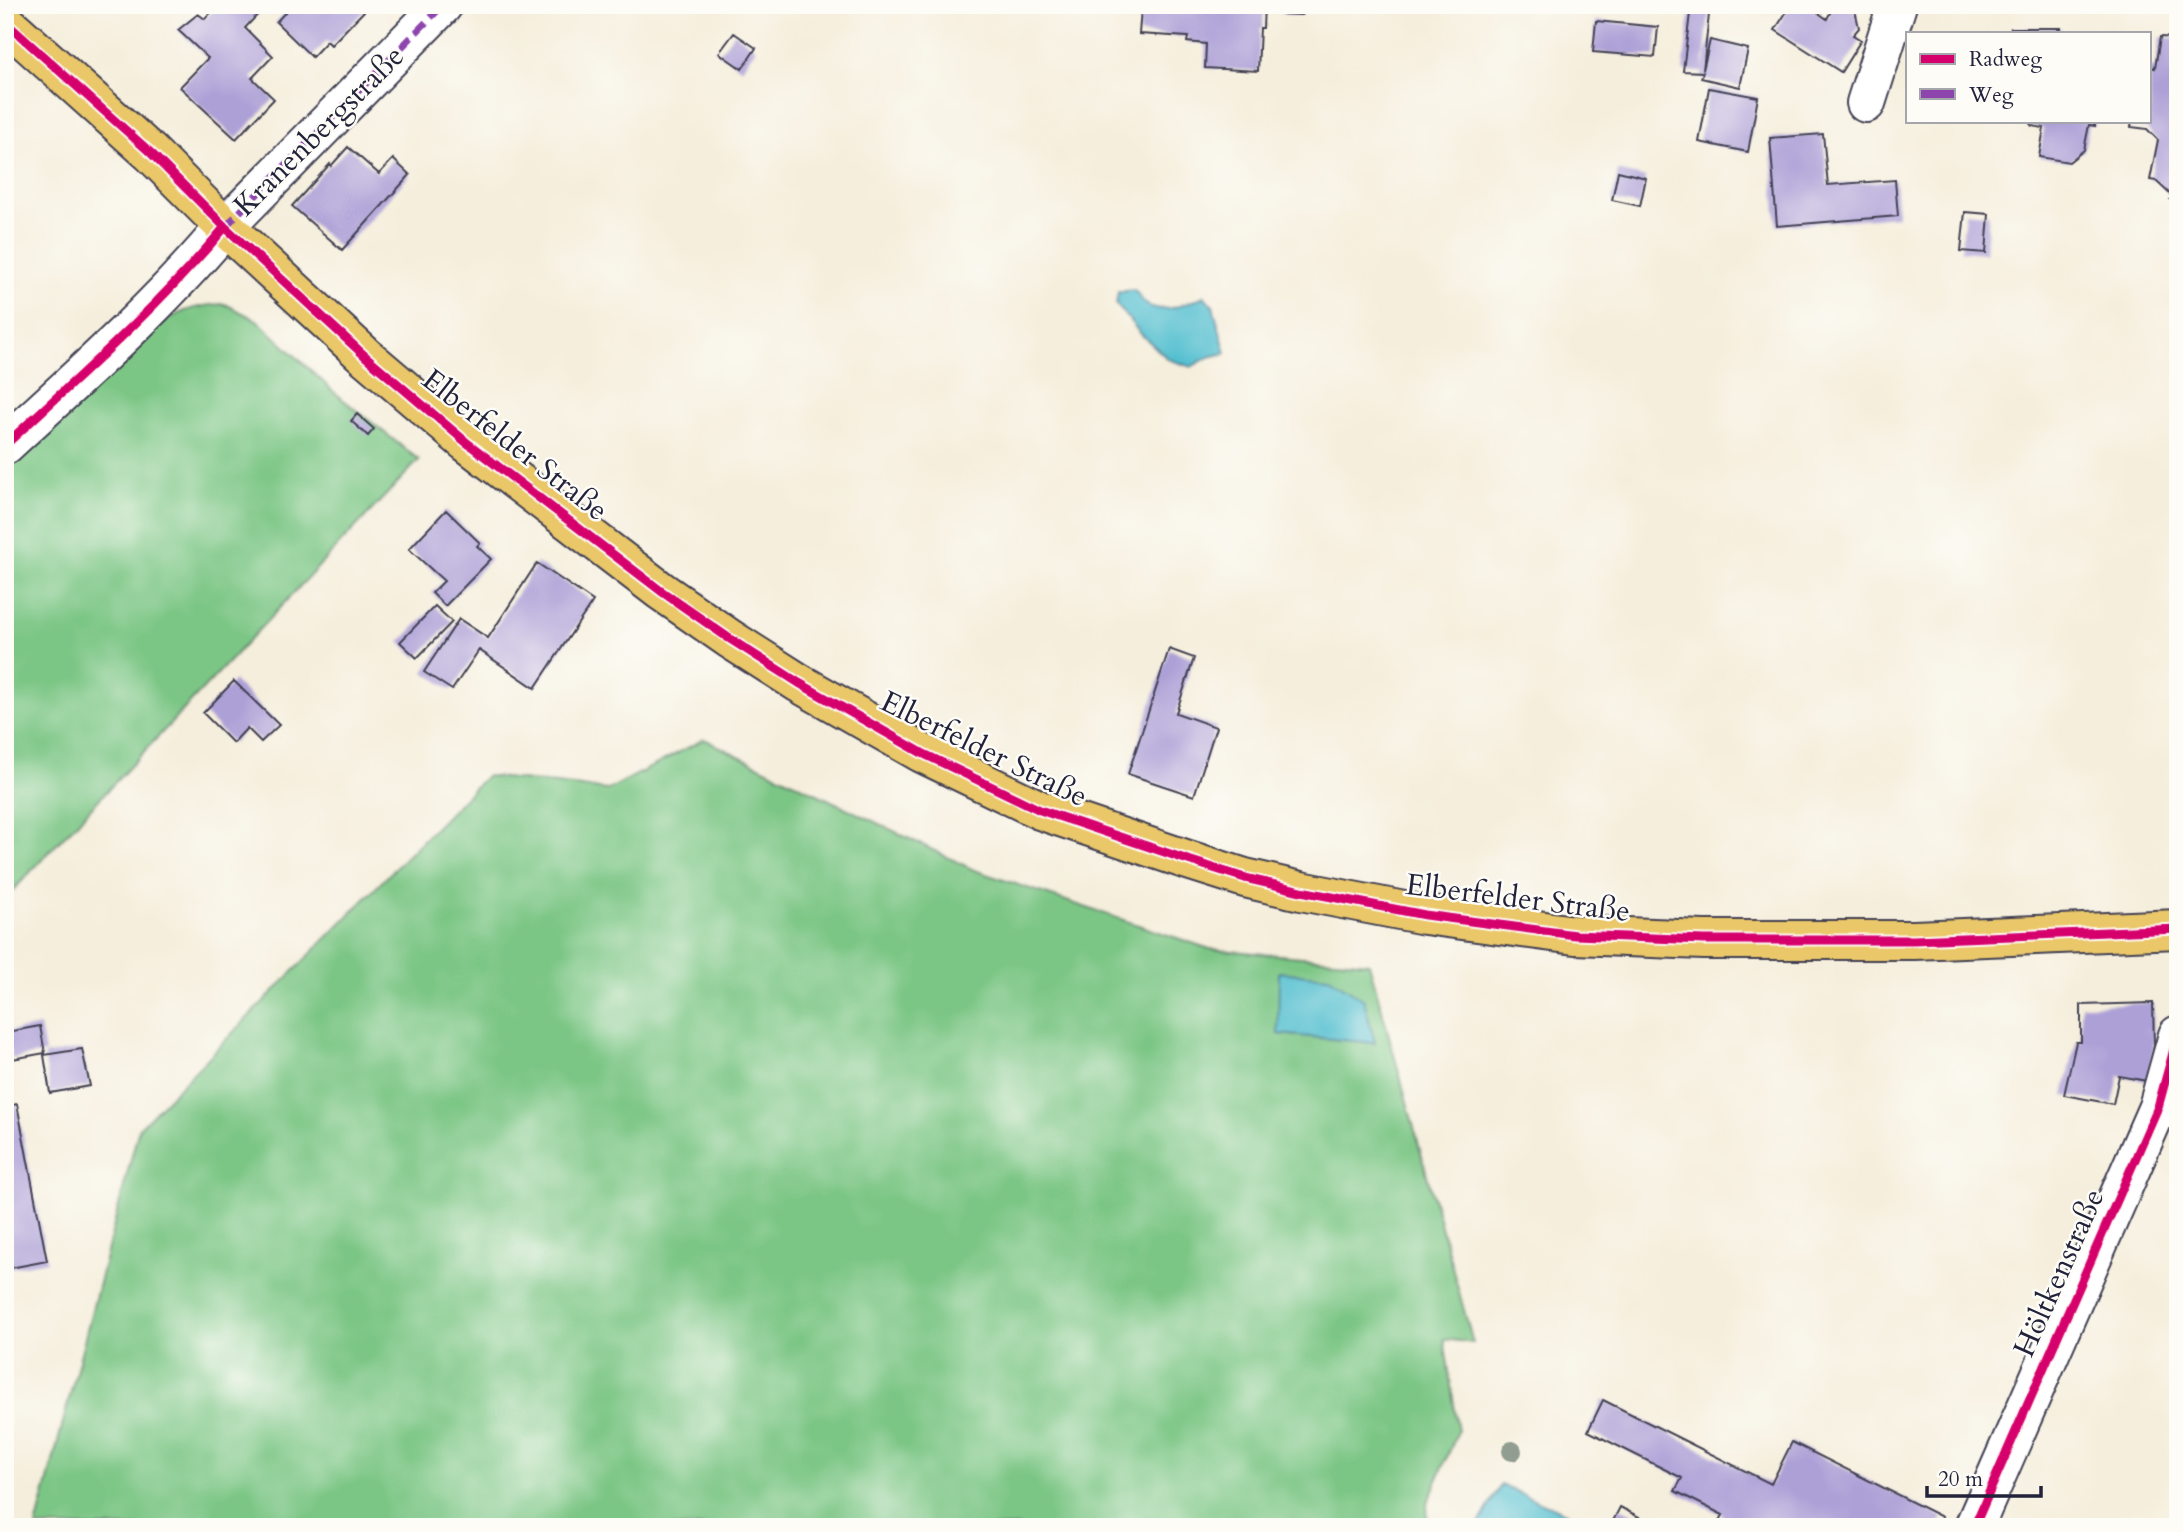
<svg xmlns="http://www.w3.org/2000/svg" width="2183" height="1532" viewBox="0 0 2183 1532" font-family="Cardo,serif">
	<style>
		.green { fill: #7bc685; stroke: #4e7460; stroke-width: 2 }
		.water { fill: #54bfd0; stroke: #3b7086; stroke-width: 2 }
		.building { fill: #ada0d7 }
		.lines { fill: none; stroke-linecap: round; stroke-linejoin: round }
		.minor-casing { stroke: #424153; stroke-width: 42 }
		.major-casing { stroke: #424153; stroke-width: 42 }
		.minor { stroke: #fff; stroke-width: 38 }
		.major { stroke: #eac769; stroke-width: 38 }
		.quiet { stroke: #8e44ad; stroke-width: 7; stroke-dasharray: 14 7; stroke-linecap: butt }
		.cycleway-casing { stroke: #fdfcf7; stroke-width: 13 }
		.cycleway { stroke: #d6006c; stroke-width: 9 }
		.tree { fill: #929d92 }
		.labels { text-anchor: middle; dominant-baseline: central; stroke-width: 5; stroke-linejoin: round; paint-order: stroke }
		.street-label { font-size: 30px; fill: #22223b; stroke: #fdfcf7 }
	</style>
	<rect width="100%" height="100%" fill="#fdfcf7"/>
	<filter id="ink" filterUnits="userSpaceOnUse"><feTurbulence type="fractalNoise" baseFrequency=".0143" numOctaves="2"/><feDisplacementMap in="SourceGraphic" scale="14" xChannelSelector="R" yChannelSelector="G"/><feConvolveMatrix kernelMatrix="1 2 1 2 8 2 1 2 1" color-interpolation-filters="sRGB"/></filter>
	<filter id="wash" filterUnits="userSpaceOnUse"><feTurbulence type="fractalNoise" baseFrequency=".00686" numOctaves="4" result="noise"/><feDisplacementMap in="SourceGraphic" scale="28" xChannelSelector="R" yChannelSelector="G"/><feGaussianBlur stdDeviation="1.57" result="paint"/><feColorMatrix in="noise" values="0 0 0 0 0 0 0 0 0 0 0 0 0 0 0 0 0 1.4 0 .05"/><feComposite in="paint" operator="in"/></filter>
	<g filter="url(#wash)">
		<rect width="100%" height="100%" fill="#f5eedc"/>
		<path class="green" d="M 225,304 L 257,320 L 335,393 L 419,460 L 5,899 L 5,469 L 158,321 L 164,322 C 183,309 202,305 225,304 Z
			M 704,739 L 974,870 L 1210,949 L 1369,963 L 1473,1343 L 1444,1339 L 1458,1431 L 1427,1504 L 1428,1527 L 36,1527 L 139,1128 L 486,776 L 608,790 Z"/>
		<path class="water" d="M 1134,290 C 1138,294 1142,301 1146,304 C 1163,316 1188,303 1204,296 L 1213,306 L 1226,353 L 1209,357 L 1191,367 L 1168,359 L 1140,333 L 1116,304 L 1118,292 Z
			M 1279,972 L 1329,977 L 1364,1000 L 1375,1043 L 1278,1034 Z
			M 1501,1485 L 1568,1514 L 1562,1527 L 1477,1527 Z"/>
		<g id="blocks">
			<path class="building" d="M 218,5 L 258,5 L 262,10 L 245,28 L 273,56 L 252,78 L 274,99 L 236,139 L 180,87 L 208,58 L 178,30 L 198,14 L 205,19 Z
				M 292,5 L 370,5 L 331,45 L 327,41 L 312,57 L 276,22 Z
				M 1161,5 L 1264,5 L 1263,28 L 1260,28 L 1258,71 L 1205,68 L 1206,44 L 1187,42 L 1188,37 L 1139,34 L 1141,9 L 1161,11 Z
				M 1283,5 L 1303,5 L 1302,15 L 1282,14 Z
				M 1691,5 L 1710,5 L 1703,70 L 1710,40 L 1748,49 L 1740,87 L 1701,78 L 1703,72 L 1683,71 Z
				M 1791,5 L 1807,5 L 1827,19 L 1831,11 L 1829,5 L 1854,5 L 1859,28 L 1853,35 L 1861,40 L 1841,72 L 1775,30 Z
				M 1596,21 L 1658,27 L 1655,57 L 1593,52 Z
				M 2011,28 L 2061,28 L 2061,33 L 2010,33 Z
				M 734,33 L 756,48 L 742,69 L 719,53 Z
				M 2160,37 L 2178,38 L 2178,199 L 2171,199 L 2173,197 L 2156,181 L 2150,180 L 2158,140 L 2147,129 L 2131,127 L 2132,121 L 2150,121 L 2150,67 L 2155,68 Z
				M 1709,88 L 1758,97 L 1748,152 L 1699,142 Z
				M 2028,121 L 2095,121 L 2095,126 L 2089,125 L 2084,150 L 2069,162 L 2039,157 L 2044,128 L 2032,126 Z
				M 1823,134 L 1828,185 L 1895,180 L 1898,216 L 1777,226 L 1770,138 Z
				M 348,147 L 379,174 L 393,159 L 410,175 L 342,250 L 292,206 L 330,164 L 331,166 Z
				M 1618,171 L 1646,178 L 1640,206 L 1612,200 Z
				M 1965,212 L 1989,214 L 1986,253 L 1961,251 Z
				M 357,414 L 374,429 L 368,436 L 351,421 Z
				M 446,510 L 480,543 L 477,546 L 491,559 L 445,606 L 432,593 L 444,581 L 409,549 Z
				M 537,563 L 593,601 L 535,688 L 479,650 L 452,690 L 424,672 L 459,619 L 488,638 Z
				M 435,606 L 452,622 L 417,658 L 400,642 Z
				M 1169,649 L 1194,658 L 1176,713 L 1216,727 L 1194,796 L 1128,774 Z
				M 234,681 L 279,725 L 261,742 L 247,728 L 233,743 L 203,713 Z
				M 2153,1003 L 2154,1046 L 2147,1081 L 2119,1076 L 2113,1104 L 2064,1095 L 2076,1042 L 2081,1042 L 2081,1005 Z
				M 40,1026 L 45,1053 L 12,1059 L 7,1032 Z
				M 82,1049 L 90,1086 L 50,1093 L 44,1055 Z
				M 17,1104 L 47,1261 L 5,1269 L 5,1107 Z
				M 1603,1400 L 1771,1484 L 1792,1442 L 1942,1517 L 1938,1527 L 1717,1527 L 1723,1515 L 1675,1491 L 1682,1478 L 1588,1431 Z
				M 1620,1507 L 1658,1527 L 1610,1527 Z"/>
		</g>
	</g>
	<g filter="url(#ink)">
		<use href="#blocks" fill-opacity="0" stroke="#424153" stroke-width="2"/>
		<g class="lines">
			<g class="minor-casing">
				<path id="minor" d="M 1866,103 L 1897,5
					M 5,445 C 81,375 159,306 225,227 L 443,5
					M 1974,1527 L 2158,1107 L 2178,1035"/>
			</g>
			<g class="major-casing">
				<path id="major" d="M 5,22 L 151,153 L 225,227 L 365,356 L 466,442 L 661,591 L 730,639 L 799,683 L 922,753 L 1040,810 L 1185,859 L 1245,878 L 1301,891 L 1425,915 L 1575,935 L 1704,940 L 1914,940 L 2178,929"/>
			</g>
			<use href="#minor" class="minor"/>
			<use href="#major" class="major"/>
			<path class="quiet" d="M 225,227 L 443,5"/>
			<g class="cycleway-casing">
				<path id="cycleway" d="M 5,22 L 151,153 L 225,227 L 365,356 L 466,442 L 661,591 L 730,639 L 799,683 L 922,753 L 1040,810 L 1185,859 L 1245,878 L 1301,891 L 1425,915 L 1575,935 L 1704,940 L 1914,940 L 2178,929
					M 5,445 C 81,375 159,306 225,227
					M 1974,1527 L 2158,1107 L 2178,1035"/>
			</g>
			<use href="#cycleway" class="cycleway"/>
		</g>
		<circle class="tree" cx="1512" cy="1451" r="10"/>
	</g>
	<g class="labels">
		<g class="street-label">
			<text transform="translate(319 131) rotate(-45)">Kranenbergstraße</text>
			<text transform="translate(515 445) rotate(38)">Elberfelder Straße</text>
			<text transform="translate(984 749) rotate(26)">Elberfelder Straße</text>
			<text transform="translate(1518 898) rotate(7)">Elberfelder Straße</text>
			<text transform="translate(2059 1273) rotate(-66)">Höltkenstraße</text>
		</g>
	</g>
	<rect width="2183" height="1532" fill="none" stroke="#fdfcf7" stroke-width="28"/>
	<rect x="1906" y="32" width="245" height="91" fill="#fdfcf7" stroke="#a5a5ac" stroke-width="2"/>
	<rect x="1920" y="54" width="35" height="10" fill="#d6006c" stroke="#a5a5ac" stroke-width="2"/>
	<text x="1969" y="66" font-size="21" fill="#22223b">Radweg</text>
	<rect x="1920" y="89" width="35" height="10" fill="#8e44ad" stroke="#a5a5ac" stroke-width="2"/>
	<text x="1969" y="102" font-size="21" fill="#22223b">Weg</text>
	<path d="M1927 1486v10h114v-10" fill="none" stroke="#22223b" stroke-width="3.5"/>
	<text x="1938" y="1486" font-size="21" fill="#22223b" stroke="#fdfcf7" stroke-width="5" paint-order="stroke">20 m</text>
</svg>
